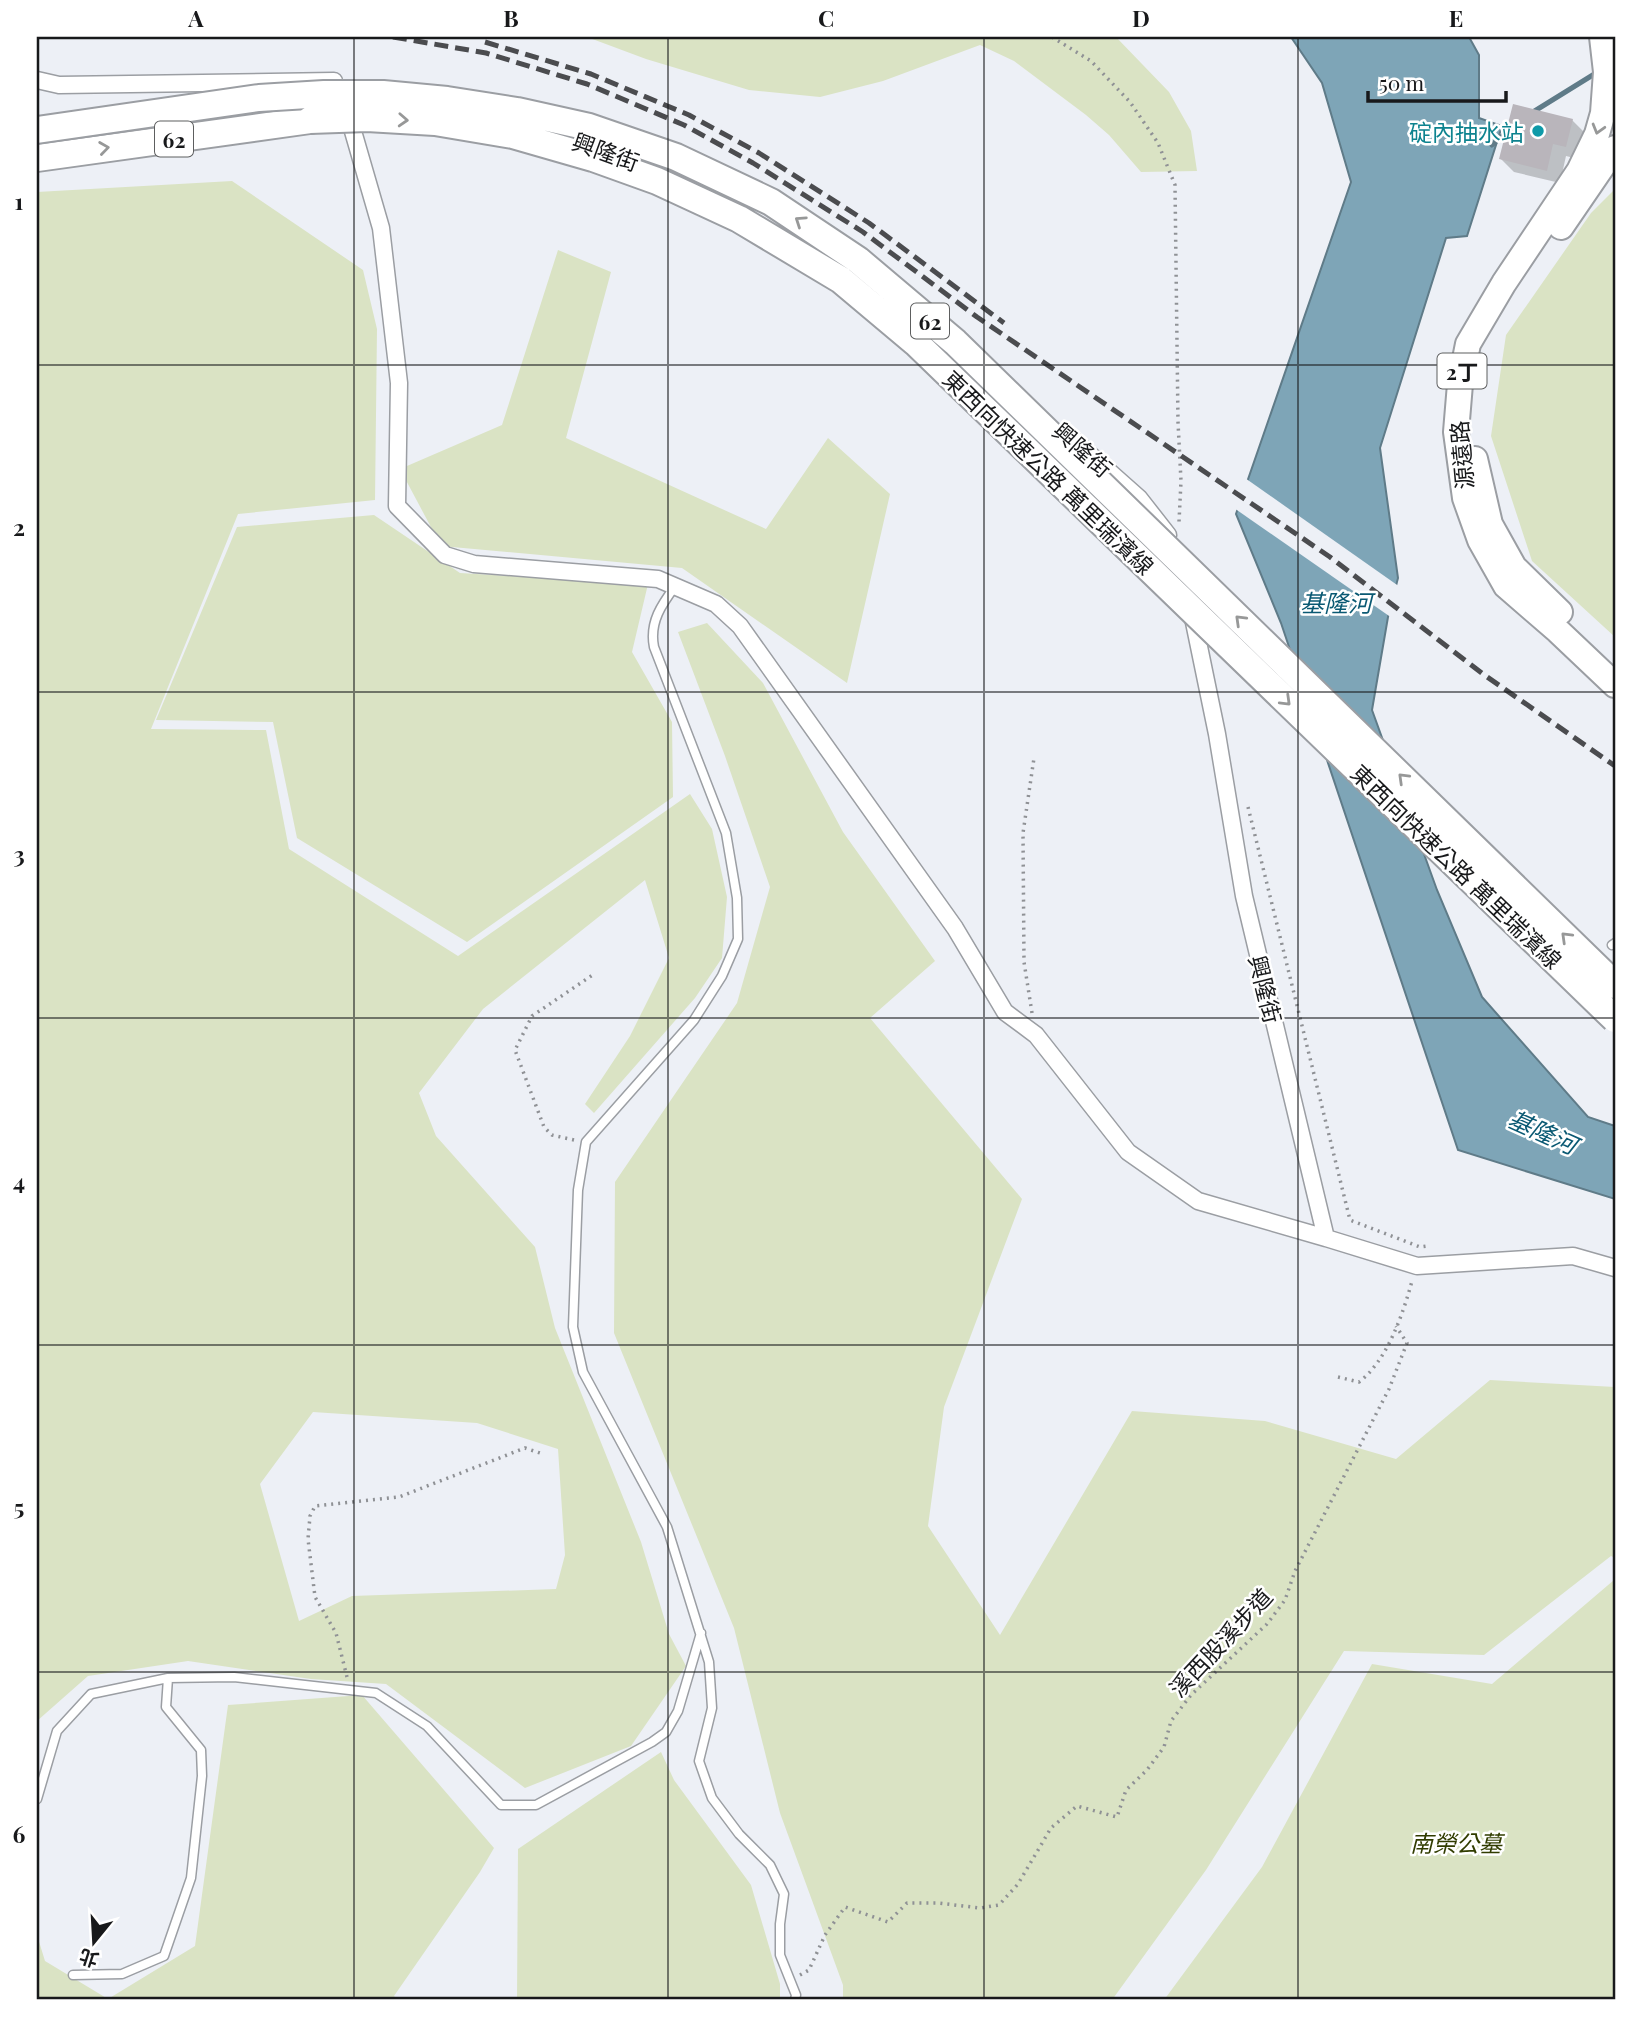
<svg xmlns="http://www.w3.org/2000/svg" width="1652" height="2037" viewBox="0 0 1652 2037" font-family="'Playfair Display','Noto Sans TC',serif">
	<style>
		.green { fill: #dae3c4; fill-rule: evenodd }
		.water { fill: #7ea5b7; stroke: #5f7b88; stroke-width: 2 }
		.pier { fill: #edf0f6 }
		.shadow { fill: #0003 }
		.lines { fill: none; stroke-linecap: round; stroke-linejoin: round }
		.stream { stroke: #5f7b88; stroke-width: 5 }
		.building { fill: #b9b5bb }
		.service-casing { stroke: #9b9ea3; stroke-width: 11 }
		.minor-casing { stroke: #9b9ea3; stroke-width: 19 }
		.primary-casing { stroke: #9b9ea3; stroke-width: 28 }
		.trunk-casing { stroke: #9b9ea3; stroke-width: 30 }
		.path { stroke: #8f9195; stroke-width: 3.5; stroke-dasharray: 2 5; stroke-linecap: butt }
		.service { stroke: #fff; stroke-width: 8 }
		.minor { stroke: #fff; stroke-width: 16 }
		.primary { stroke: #fff; stroke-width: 24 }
		.trunk { stroke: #fff; stroke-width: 26 }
		.rail { stroke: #4b4c4f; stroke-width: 5; stroke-dasharray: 14 7; stroke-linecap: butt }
		.trunk-bridge-casing { stroke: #9b9ea3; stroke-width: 30; stroke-linecap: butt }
		.trunk-bridge { stroke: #fff; stroke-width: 26 }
		.oneway { stroke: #979898 }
		.grid { fill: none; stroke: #18191b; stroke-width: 2; stroke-opacity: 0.55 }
		.culture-dot { fill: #0f9aa8; stroke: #fff; stroke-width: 2.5 }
		.labels { text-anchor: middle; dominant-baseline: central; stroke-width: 5; stroke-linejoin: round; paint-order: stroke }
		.shield { fill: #fff; stroke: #5d5e5f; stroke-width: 2 }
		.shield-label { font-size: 21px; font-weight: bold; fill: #18191b }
		.culture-label { font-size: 23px; fill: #0d838f; stroke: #fff; text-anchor: end }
		.street-label { font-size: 23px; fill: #18191b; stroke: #fff }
		.park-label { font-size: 23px; font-style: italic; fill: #313c00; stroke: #fff }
		.water-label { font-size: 24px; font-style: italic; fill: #0a5973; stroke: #fff }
		.neatline { fill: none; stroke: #18191b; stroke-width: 2.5 }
		.grid-label { font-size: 23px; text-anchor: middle; font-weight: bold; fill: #18191b }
	</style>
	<rect width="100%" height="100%" fill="#edf0f6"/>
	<path class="green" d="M 587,37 L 1116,37 L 1169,92 L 1191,131 L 1197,171 L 1141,172 L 1109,135 L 1086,115 L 1014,61 L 980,45 L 883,81 L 820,97 L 749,90 L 646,59 Z
		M 232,181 L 363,270 L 377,329 L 375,500 L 238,514 L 151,729 L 266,730 L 289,849 L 458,956 L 690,794 L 712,829 L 727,897 L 722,958 L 695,998 L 594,1113 L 585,1104 L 630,1036 L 669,958 L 645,880 L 483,1009 L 419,1093 L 436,1136 L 535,1247 L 555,1328 L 641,1542 L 669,1634 L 686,1666 L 631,1746 L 525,1788 L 386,1684 L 311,1679 L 188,1661 L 88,1676 L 37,1721 L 37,192 ZM 313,1412 L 477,1423 L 558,1449 L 565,1555 L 556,1589 L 352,1596 L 299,1621 L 260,1484 Z
		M 1615,189 L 1615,637 L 1532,561 L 1491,436 L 1506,335 L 1591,213 Z
		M 558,250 L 611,272 L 566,438 L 766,529 L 828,438 L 890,494 L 847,683 L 682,568 L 441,546 L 400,469 L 502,425 Z
		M 374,515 L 460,573 L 648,584 L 632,652 L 672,722 L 673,797 L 467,942 L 297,838 L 273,722 L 156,720 L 237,527 Z
		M 707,623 L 763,683 L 843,832 L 935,961 L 870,1018 L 1022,1199 L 944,1407 L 928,1526 L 1000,1635 L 1132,1411 L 1265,1421 L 1396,1459 L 1490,1380 L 1615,1387 L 1615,1558 L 1611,1556 L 1484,1655 L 1344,1651 L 1206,1870 L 1112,2000 L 843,2000 L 843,1985 L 780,1813 L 734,1628 L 614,1333 L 615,1182 L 737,1003 L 770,887 L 725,756 L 678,632 Z
		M 1614,1580 L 1615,2000 L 1164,2000 L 1262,1867 L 1372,1664 L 1492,1684 Z
		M 362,1695 L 494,1848 L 480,1872 L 394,1996 L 398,2000 L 37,2000 L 37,1935 L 45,1961 L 108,1999 L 195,1946 L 228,1705 Z
		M 661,1752 L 674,1780 L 751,1885 L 780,1984 L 780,2000 L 517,2000 L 518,1849 Z"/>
	<path class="water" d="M 1291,37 L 1469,37 L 1479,55 L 1479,118 L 1502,126 L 1467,236 L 1446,238 L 1380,448 L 1398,578 L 1388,617 L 1372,710 L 1437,890 L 1482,997 L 1588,1117 L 1615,1126 L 1615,1199 L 1458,1150 L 1281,623 L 1236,514 L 1351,182 L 1322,83 Z"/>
	<path class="pier" d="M 1245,478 L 1400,587 L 1392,618 L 1234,508 Z"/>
	<path class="shadow" d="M 1572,120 L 1585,133 L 1578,159 L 1566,156 L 1560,183 L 1514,172 L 1501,159 Z"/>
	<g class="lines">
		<path class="stream" d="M 1533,112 L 1596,73
			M 1492,145 L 1511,128"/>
	</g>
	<path class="building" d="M 1513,104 L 1573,119 L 1566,147 L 1553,144 L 1547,171 L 1499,159 Z"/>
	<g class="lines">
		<g class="service-casing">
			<path id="service" d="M 676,585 C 662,604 649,622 654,647 L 726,833 L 737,898 L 738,939 L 722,976 L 694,1020 L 586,1142 L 578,1190 L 573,1327 L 583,1372 L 667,1527 L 709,1662 L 712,1708 L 699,1761 L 712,1798 L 739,1834 L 770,1865 L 784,1894 L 780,1924 L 780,1955 L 796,1995 L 795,2000
				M 1612,945 L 1615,943
				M 37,1799 L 57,1731 L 91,1694 L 168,1678 L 234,1677 L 376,1693 L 427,1726 L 501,1805 L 536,1805 L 652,1742 L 666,1732 L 678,1711 L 701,1633
				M 73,1975 L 122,1974 L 164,1956 L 191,1878 L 202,1776 L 201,1750 L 166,1707 L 168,1678"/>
		</g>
		<g class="minor-casing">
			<path id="minor" d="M 37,80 L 59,85 L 334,81
				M 348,114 L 381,228 L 399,383 L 397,506 L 445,555 L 474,564 L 658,579 L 716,604 L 740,626 L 955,928 L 1005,1012 L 1036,1035 L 1128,1152 L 1198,1201 L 1326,1238
				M 533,127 L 585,143
				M 1068,435 L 1139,498 L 1168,535
				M 1182,564 L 1217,734 L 1244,896 L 1326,1238 L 1417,1266 L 1573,1256 L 1615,1268"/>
		</g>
		<g class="primary-casing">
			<path id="primary" d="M 1602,37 L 1606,72 L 1603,113 L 1597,134 L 1579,171 L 1504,283 L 1468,344 L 1460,384 L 1456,432 L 1465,498 L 1480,540 L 1506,586 L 1558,631 L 1615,685
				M 1561,227 L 1615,148
				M 1475,459 L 1490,524 L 1514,567 L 1560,612"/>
		</g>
		<g class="trunk-casing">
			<path id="trunk" d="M 37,158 L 310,120"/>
		</g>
		<path class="path" d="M 1052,37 L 1091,61 L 1130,102 L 1158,143 L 1175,185 L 1178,422 L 1181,481 L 1179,522
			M 1248,807 L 1350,1220 L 1420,1247 L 1427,1246
			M 1032,1013 L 1024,962 L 1023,833 L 1034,758
			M 574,1140 L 552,1135 L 544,1127 L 515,1050 L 532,1016 L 594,974
			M 1338,1377 L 1359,1382 C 1387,1361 1403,1314 1412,1281
			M 347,1677 L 336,1633 L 315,1597 L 308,1539 L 310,1516 L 315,1506 L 399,1497 L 525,1448 L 540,1453
			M 800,1975 L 809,1970 L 825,1935 L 845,1907 L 888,1922 L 907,1903 L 938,1903 L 980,1908 L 999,1905 L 1018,1884 L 1051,1828 L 1077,1806 L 1117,1817 L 1126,1790 L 1147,1770 L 1164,1747 L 1171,1721 L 1191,1695 L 1267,1624 L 1285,1600 L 1295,1571 L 1389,1389 L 1407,1343 L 1396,1326"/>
		<use href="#service" class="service"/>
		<use href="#minor" class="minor"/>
		<use href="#primary" class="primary"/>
		<use href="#trunk" class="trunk"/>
		<path class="rail" d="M 393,37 L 486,53 L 587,84 L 684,125 L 753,163 L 863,232 L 977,317 L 1330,557 L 1483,674 L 1615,766
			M 485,42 L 591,74 L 689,115 L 759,153 L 869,223 L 1004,323"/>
		<g class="trunk-bridge-casing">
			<path id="trunk-bridge" d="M 310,120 L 367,118 L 435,122 L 513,135 L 593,158 L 657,181 L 739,219 L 841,280 L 916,343 L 1615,1019
				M 37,130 L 259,98 L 324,94 L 383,94 L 447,100 L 517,111 L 589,127 L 676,157 L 771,202 L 858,260 L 955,342 L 1615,985"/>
		</g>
		<use href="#trunk-bridge" class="trunk-bridge"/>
	</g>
	<defs><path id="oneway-chevron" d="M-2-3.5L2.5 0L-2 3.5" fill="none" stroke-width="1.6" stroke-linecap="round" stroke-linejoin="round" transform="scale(1.75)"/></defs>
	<g class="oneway">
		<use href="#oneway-chevron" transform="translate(403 120) rotate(3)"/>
		<use href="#oneway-chevron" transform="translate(1598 129) rotate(106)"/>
		<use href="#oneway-chevron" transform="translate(104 148) rotate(-8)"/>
		<use href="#oneway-chevron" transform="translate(800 221) rotate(-146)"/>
		<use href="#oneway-chevron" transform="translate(1240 620) rotate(-136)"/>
		<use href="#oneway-chevron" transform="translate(1286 701) rotate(44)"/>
		<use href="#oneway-chevron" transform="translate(1403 778) rotate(-136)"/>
		<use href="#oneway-chevron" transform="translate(1566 937) rotate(-136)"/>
	</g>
	<path class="grid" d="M 354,37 L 354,2000M 668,37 L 668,2000M 984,37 L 984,2000M 1298,37 L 1298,2000M 37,365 L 1615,365M 37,692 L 1615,692M 37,1018 L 1615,1018M 37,1345 L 1615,1345M 37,1672 L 1615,1672"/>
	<circle class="culture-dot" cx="1538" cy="131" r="7"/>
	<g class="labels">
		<g class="shield">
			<rect x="155" y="121.5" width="38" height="35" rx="5"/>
			<rect x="911" y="303.5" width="38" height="35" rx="5"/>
			<rect x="1437.5" y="353.5" width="49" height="35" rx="5"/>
		</g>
		<g class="shield-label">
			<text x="174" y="139">62</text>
			<text x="930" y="321">62</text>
			<text x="1462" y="371">2丁</text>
		</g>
		<g class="culture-label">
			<text x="1524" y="131">碇內抽水站</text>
		</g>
		<g class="street-label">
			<text transform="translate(606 151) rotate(20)">興隆街</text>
			<text transform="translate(1083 449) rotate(41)">興隆街</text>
			<text transform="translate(1461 455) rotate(-95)">源遠路</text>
			<text transform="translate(1049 472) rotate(44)">東西向快速公路 萬里瑞濱線</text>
			<text transform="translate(1457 866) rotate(44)">東西向快速公路 萬里瑞濱線</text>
			<text transform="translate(1266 989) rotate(76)">興隆街</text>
			<text transform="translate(1220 1642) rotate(-47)">溪西股溪步道</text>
		</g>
		<g class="park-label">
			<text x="1456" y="1842">南榮公墓</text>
		</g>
		<g class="water-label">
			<text x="1336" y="602">基隆河</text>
			<text transform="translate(1543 1131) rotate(24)">基隆河</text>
		</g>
	</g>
	<rect width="1652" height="2037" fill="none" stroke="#ffffff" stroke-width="77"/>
	<g transform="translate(94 1942) rotate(198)" stroke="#ffffff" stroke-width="5" paint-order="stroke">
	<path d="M0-5L12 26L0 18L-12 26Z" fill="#18191b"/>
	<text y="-10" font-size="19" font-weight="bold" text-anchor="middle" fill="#18191b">北</text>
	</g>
	<path d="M1368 91v10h138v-10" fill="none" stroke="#18191b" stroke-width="3.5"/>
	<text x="1379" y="91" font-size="21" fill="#18191b" stroke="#ffffff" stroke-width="5" paint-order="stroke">50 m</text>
	<rect x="38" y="38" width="1576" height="1960" class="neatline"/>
	<g class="grid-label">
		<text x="196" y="27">A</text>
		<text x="511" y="27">B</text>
		<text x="826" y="27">C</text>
		<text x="1141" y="27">D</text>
		<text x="1456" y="27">E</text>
		<text x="19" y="210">1</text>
		<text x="19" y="536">2</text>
		<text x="19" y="863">3</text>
		<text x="19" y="1190">4</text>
		<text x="19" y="1516">5</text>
		<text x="19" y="1843">6</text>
	</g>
</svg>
